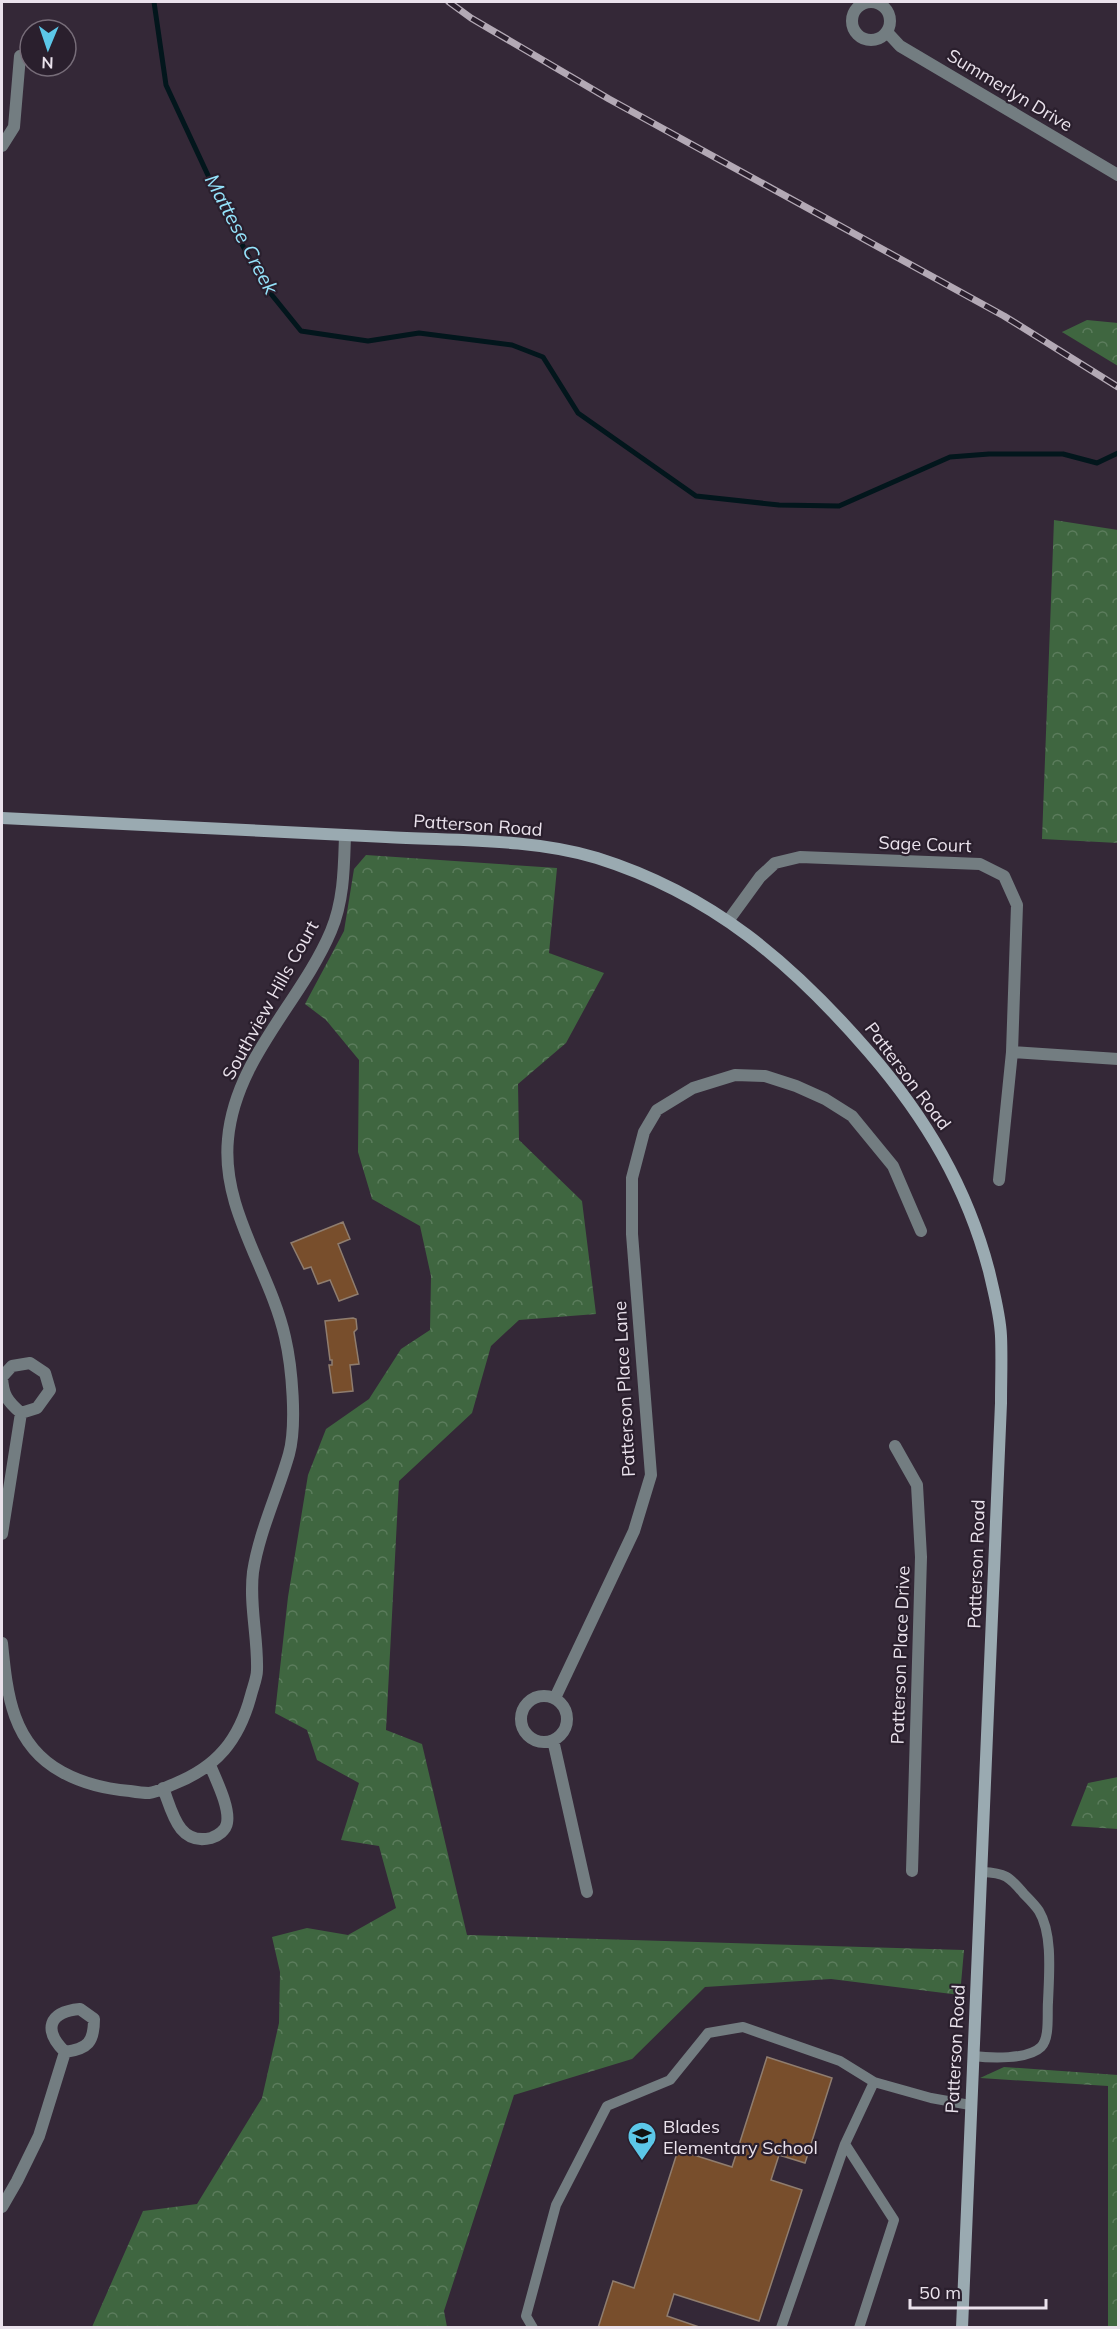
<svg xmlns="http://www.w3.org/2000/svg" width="1120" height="2329" viewBox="0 0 1120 2329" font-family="Mulish,sans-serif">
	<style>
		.forest { fill: url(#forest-crowns) }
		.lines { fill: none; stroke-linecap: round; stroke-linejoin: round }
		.stream { stroke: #02161c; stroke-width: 5 }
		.building { fill: #784e2c; stroke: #8f7d6f; stroke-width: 1.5 }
		.lane { stroke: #737d81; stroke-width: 10 }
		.street { stroke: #737d81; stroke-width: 12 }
		.secondary { stroke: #9aaab1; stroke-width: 12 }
		.rail-casing { stroke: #b3a9b5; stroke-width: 7 }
		.rail { stroke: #2a1f2d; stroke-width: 4.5; stroke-dasharray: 14; stroke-linecap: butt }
		.labels { text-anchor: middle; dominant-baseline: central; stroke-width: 4.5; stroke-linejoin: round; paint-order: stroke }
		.street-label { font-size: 18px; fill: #eae2ec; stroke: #2a1f2d }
		.poi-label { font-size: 18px; fill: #eae2ec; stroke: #2a1f2d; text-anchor: start }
		.water-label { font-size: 20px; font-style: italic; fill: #95e3fb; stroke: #2a1f2d }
	</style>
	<defs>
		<pattern id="forest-crowns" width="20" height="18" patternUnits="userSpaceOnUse" patternTransform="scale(1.5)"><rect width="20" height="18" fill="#3f6640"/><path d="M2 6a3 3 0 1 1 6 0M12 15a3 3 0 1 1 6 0" fill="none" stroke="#5b7c5c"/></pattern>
	</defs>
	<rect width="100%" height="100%" fill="#342837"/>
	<path class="forest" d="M 1087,320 L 1118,323 L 1118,366 L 1062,332 Z
		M 1054,520 L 1118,530 L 1118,843 L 1042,839 Z
		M 366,855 L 557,868 L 549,953 L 604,973 L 566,1043 L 518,1084 L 519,1140 L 582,1201 L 596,1314 L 519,1320 L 491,1346 L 472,1413 L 399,1481 L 386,1730 L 422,1744 L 467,1935 L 964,1950 L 960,1995 L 831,1979 L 705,1987 L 632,2059 L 514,2095 L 444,2311 L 447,2327 L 92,2327 L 143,2211 L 197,2204 L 262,2098 L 279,2023 L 280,1972 L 272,1937 L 307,1928 L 348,1935 L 396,1908 L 379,1846 L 341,1840 L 359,1783 L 317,1760 L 307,1730 L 275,1713 L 288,1597 L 308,1475 L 326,1429 L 369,1399 L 401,1349 L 430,1330 L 431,1276 L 420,1226 L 372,1199 L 358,1152 L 359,1060 L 326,1020 L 305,1004 L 344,931 L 354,869 Z
		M 1118,1777 L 1118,1829 L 1071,1826 L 1088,1783 Z
		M 1004,2067 L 1118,2075 L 1118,2327 L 1108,2327 L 1108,2086 L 980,2078 Z"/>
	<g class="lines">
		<path class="stream" d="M 154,2 L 166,85 L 226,214 L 263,284 L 301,331 L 368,341 L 419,333 L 512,345 L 543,357 L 578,413 L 696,496 L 779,505 L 839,506 L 950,457 L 989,454 L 1063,454 L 1097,463 L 1118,453"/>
	</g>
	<path class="building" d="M 343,1222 L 350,1239 L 338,1244 L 358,1294 L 339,1301 L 330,1280 L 318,1284 L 311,1267 L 304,1269 L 291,1243 Z
		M 353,1318 L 356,1319 L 357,1329 L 354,1332 L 359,1364 L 350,1365 L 353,1391 L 333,1393 L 329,1365 L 332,1365 L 332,1360 L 330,1360 L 325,1321 Z
		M 767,2057 L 832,2078 L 805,2163 L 779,2155 L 771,2180 L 802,2190 L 759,2321 L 674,2294 L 667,2316 L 702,2328 L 598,2328 L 613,2281 L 634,2288 L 678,2150 L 732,2167 Z"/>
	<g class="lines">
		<path class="lane" d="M 973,2056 C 990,2058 1028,2060 1041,2047 C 1050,2038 1047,2015 1048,2002 C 1049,1976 1053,1934 1039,1911 C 1035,1905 1029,1899 1024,1894 C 1009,1876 1005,1873 982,1872
			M 845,2144 L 894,2220 L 859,2328
			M 533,2328 L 526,2316 L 556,2205 L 607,2106 L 670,2080 L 708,2033 L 743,2027 L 840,2061 L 874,2082
			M 781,2328 L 845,2144 L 874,2082 L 931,2098 L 970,2105"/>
		<path class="street" d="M852 21a19 19 0 1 1 38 0a19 19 0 1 1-38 0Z
			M 887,32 L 900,46 L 1118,175
			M 2,146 L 14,127 L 20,56
			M 728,921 L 760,877 L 775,863 L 800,857 L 980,864 L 1004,876 L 1017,905 L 1012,1052 L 999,1180
			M 1012,1052 L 1118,1059
			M 30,1363 L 45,1373 L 50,1390 L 37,1408 L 21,1413 C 7,1401 3,1395 2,1377 L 12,1366 Z
			M 895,1446 L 917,1485 L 921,1557 L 912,1871
			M 2,1534 L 21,1413
			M 2,1643 C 7,1694 12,1745 62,1772 C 84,1784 105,1789 130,1791 C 136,1792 143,1793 149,1793 C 157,1792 166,1787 174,1784 C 217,1767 239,1740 251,1695 C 253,1687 257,1678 257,1670 C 258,1637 249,1605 253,1572 C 259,1532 278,1493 289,1454 C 297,1425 292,1367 285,1337 C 270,1270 221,1210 228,1139 C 235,1059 301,1002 331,931 C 344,900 344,867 345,835
			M521 1719a23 23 0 1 1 46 0a23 23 0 1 1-46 0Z
			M 555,1698 L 634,1531 L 651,1475 L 632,1234 L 632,1178 L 644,1132 L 657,1110 L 693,1088 L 735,1075 L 765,1076 L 796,1086 L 825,1099 L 852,1116 L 893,1166 L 921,1231
			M 553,1740 L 587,1892
			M 163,1788 C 172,1811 178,1846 211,1838 C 218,1836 226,1830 227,1823 C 230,1807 216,1780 210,1765
			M 80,2009 L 94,2019 C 94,2042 88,2049 65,2052 C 43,2030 48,2012 80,2009 Z
			M 2,2207 L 17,2181 L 39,2136 L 65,2052"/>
		<path class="secondary" d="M 2,818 C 130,825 258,830 386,837 C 454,841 532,838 597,858 C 712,894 792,963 869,1052 C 926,1118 967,1187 989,1271 C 994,1293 1000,1314 1001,1336 C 1002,1358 1001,1381 1001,1403 L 962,2328"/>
		<g class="rail-casing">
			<path id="rail" d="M 449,2 L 471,18 L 609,99 L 1004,316 L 1118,387"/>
		</g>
		<use href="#rail" class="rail"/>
	</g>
	<defs>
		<g id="school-pin" transform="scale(1.5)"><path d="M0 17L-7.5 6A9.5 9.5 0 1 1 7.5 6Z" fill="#5cc7e8" stroke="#2a1f2d"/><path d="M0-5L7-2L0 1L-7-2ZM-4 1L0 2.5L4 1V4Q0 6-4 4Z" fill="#111"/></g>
	</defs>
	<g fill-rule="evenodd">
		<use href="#school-pin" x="642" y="2136"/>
	</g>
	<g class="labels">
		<g class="street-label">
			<text transform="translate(1010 90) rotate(31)">Summerlyn Drive</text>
			<text transform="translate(478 825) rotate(4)">Patterson Road</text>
			<text transform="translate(925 844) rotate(2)">Sage Court</text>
			<text transform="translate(270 1000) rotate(-61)">Southview Hills Court</text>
			<text transform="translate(908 1076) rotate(53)">Patterson Road</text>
			<text transform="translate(624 1389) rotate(-93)">Patterson Place Lane</text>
			<text transform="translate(976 1564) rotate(-88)">Patterson Road</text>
			<text transform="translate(900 1655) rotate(-88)">Patterson Place Drive</text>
			<text transform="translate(955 2049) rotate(-87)">Patterson Road</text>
		</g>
		<g class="poi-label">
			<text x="663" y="2126">Blades<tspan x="663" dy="21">Elementary School</tspan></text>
		</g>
		<g class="water-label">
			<text transform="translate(242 234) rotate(62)">Mattese Creek</text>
		</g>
	</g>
	<rect width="1120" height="2329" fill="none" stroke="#eae2ec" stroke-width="6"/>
	<g transform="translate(48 48) rotate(182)"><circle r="28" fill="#2a1f2d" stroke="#776d79" stroke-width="1.5"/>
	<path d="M0-4.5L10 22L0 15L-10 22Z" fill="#5cc7e8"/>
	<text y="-9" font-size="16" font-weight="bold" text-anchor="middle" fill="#eae2ec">N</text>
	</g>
	<path d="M910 2299v9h136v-9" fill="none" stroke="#eae2ec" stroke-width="3"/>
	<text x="919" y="2299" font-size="18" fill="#eae2ec" stroke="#2a1f2d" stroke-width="4.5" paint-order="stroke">50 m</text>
</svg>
